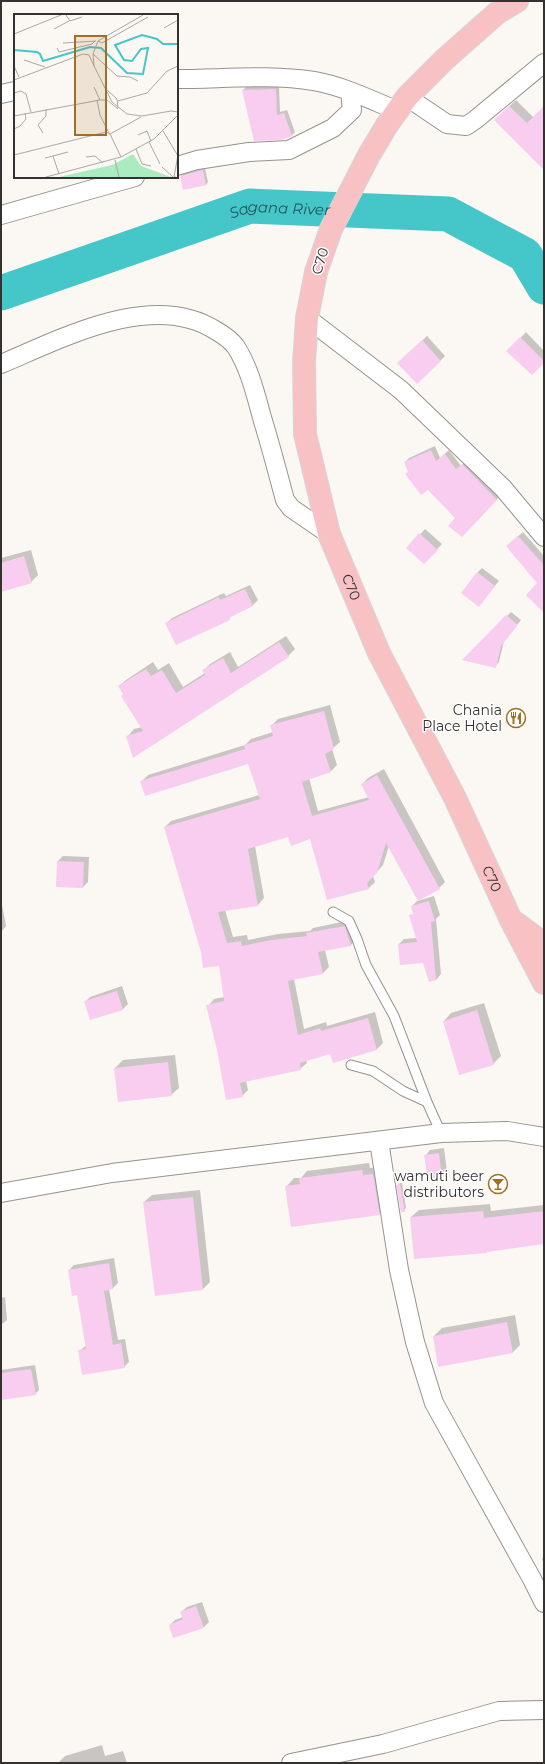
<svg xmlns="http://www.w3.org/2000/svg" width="545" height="1764" viewBox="0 0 545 1764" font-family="Montserrat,sans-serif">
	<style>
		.shadow { fill: #0003 }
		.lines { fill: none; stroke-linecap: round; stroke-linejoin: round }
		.river { stroke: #45c7ca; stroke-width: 35 }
		.building { fill: #f9cdef }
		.service-casing { stroke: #96938f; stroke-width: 11 }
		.minor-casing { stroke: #96938f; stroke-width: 20 }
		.trunk-casing { stroke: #d6d6d6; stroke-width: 24 }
		.service { stroke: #fff; stroke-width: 9 }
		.minor { stroke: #fff; stroke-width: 18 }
		.trunk { stroke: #f8c2c4; stroke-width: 22 }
		.labels { text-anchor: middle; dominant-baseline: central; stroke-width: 3; stroke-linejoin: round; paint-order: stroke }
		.street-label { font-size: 14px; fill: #333230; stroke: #fff }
		.poi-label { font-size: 14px; fill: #333230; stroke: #fff; text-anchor: end }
		.water-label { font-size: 15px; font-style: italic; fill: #215758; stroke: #fff }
		.inset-river { fill: none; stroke: #45c7ca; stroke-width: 2 }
		.inset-road { fill: none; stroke: #aba8a5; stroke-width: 1 }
		.view { fill: #a06e24; fill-opacity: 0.15; stroke: #a06e24; stroke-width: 2 }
		.inset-edge { fill: none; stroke: #333230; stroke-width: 2 }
	</style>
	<rect width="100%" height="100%" fill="#fbf7f3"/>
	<path class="shadow" d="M 279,86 L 280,112 L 287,110 L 295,132 L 291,136 L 255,140 L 243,90 L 246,87 Z
		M 516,100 L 534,118 L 544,107 L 544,169 L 495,120 Z
		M 205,168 L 208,182 L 206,185 L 183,189 L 181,176 L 183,174 Z
		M 526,332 L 544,351 L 544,362 L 508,351 Z
		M 427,336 L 445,356 L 440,361 L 404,358 Z
		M 435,446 L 440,458 L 449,450 L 461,466 L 467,460 L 501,495 L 462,535 L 456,518 L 405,462 L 409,458 Z
		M 425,529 L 442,544 L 429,558 L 408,548 Z
		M 523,532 L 544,556 L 544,611 L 539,583 L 511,542 Z
		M 31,550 L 38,575 L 31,582 L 1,590 L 1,558 Z
		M 482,568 L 499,581 L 479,605 L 477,573 Z
		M 250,585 L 258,600 L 253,605 L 233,614 L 229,619 L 167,623 L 172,618 L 224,593 L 226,596 Z
		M 511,612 L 521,620 L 504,641 L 499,662 L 495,667 L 464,659 Z
		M 286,636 L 295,649 L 288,656 L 134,756 L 128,736 L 134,729 L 142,727 L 119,686 L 126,680 L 153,662 L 158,670 L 169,663 L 183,687 L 205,673 L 204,670 L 210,664 L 230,652 L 238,667 Z
		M 330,705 L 340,742 L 332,749 L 337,765 L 330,772 L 309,778 L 318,811 L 369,797 L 362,784 L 368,778 L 384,769 L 445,882 L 439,888 L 389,846 L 383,865 L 373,876 L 375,882 L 369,888 L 311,838 L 288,836 L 255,846 L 264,898 L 258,905 L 225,910 L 233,937 L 247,935 L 248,940 L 278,934 L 310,931 L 313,928 L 351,920 L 357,938 L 351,945 L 325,950 L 329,967 L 323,973 L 294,979 L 304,1029 L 326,1022 L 327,1026 L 375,1012 L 383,1043 L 377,1049 L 334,1061 L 331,1053 L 306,1060 L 307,1063 L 300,1069 L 246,1081 L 248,1090 L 242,1096 L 218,1049 L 208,1006 L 214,999 L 224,997 L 220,965 L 202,952 L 165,827 L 171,821 L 259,795 L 249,763 L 141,782 L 148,775 L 245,745 L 251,739 L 273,732 L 271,726 L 278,719 Z
		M 63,856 L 89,857 L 88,882 L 83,887 L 57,886 L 58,861 Z
		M 434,896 L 440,915 L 436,919 L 441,974 L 436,980 L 424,962 L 399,944 L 404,939 L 417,938 L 411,916 L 414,913 L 412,906 L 417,901 Z
		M 1,899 L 6,926 L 1,932 Z
		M 122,986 L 128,1004 L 123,1009 L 85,1002 L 90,997 Z
		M 484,1003 L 501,1056 L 493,1064 L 444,1021 L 451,1013 Z
		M 175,1055 L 179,1088 L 171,1095 L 115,1068 L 123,1060 Z
		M 444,1148 L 447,1172 L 442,1177 L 429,1179 L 425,1156 L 430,1150 Z
		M 369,1163 L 370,1168 L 381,1167 L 387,1207 L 379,1214 L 287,1186 L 294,1178 L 301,1178 L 307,1171 Z
		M 400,1183 L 402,1183 L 406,1208 L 404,1211 L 398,1185 Z
		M 200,1190 L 210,1282 L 203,1289 L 144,1202 L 152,1195 Z
		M 490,1204 L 491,1211 L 544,1205 L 544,1243 L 411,1217 L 419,1210 Z
		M 114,1258 L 118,1283 L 113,1288 L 109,1289 L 118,1340 L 125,1339 L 129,1362 L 124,1367 L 79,1351 L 87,1345 L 78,1294 L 69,1270 L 74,1265 Z
		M 5,1297 L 7,1320 L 1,1325 L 1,1298 Z
		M 515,1315 L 520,1345 L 513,1352 L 434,1336 L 442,1328 Z
		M 35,1365 L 39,1390 L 35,1394 L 1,1399 L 1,1370 Z
		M 544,1556 L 544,1564 L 542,1559 Z
		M 202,1602 L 209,1622 L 204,1627 L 174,1637 L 170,1625 L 175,1620 L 183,1617 L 181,1612 L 187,1607 Z
		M 102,1745 L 105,1756 L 123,1751 L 127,1763 L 58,1763 L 65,1756 Z"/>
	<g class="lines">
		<path class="river" id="s1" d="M 1,293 L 250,206 L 448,214 L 525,255 L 544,287"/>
	</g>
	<path class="building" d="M 276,89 L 277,115 L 284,113 L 292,136 L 281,140 L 254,141 L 242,90 Z
		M 509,106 L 527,123 L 544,106 L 544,170 L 494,120 Z
		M 203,170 L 206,185 L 183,190 L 180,176 Z
		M 520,337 L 544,361 L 544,363 L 532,375 L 506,351 Z
		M 422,340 L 441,361 L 417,384 L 397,363 Z
		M 431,450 L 436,461 L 445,454 L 456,469 L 462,464 L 497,500 L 462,537 L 448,526 L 455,518 L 428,490 L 421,495 L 405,474 L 408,472 L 404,462 Z
		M 419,533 L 438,550 L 424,564 L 406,548 Z
		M 518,536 L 544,565 L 544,613 L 526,595 L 537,583 L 506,546 Z
		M 24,556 L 32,583 L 1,592 L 1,563 Z
		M 477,572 L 495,586 L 479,607 L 461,593 Z
		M 245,589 L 253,606 L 229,618 L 230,620 L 176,645 L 165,623 L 219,597 L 220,600 Z
		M 506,615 L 518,625 L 501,646 L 496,668 L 462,660 Z
		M 279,642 L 289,657 L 133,758 L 126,736 L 143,731 L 121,696 L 123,694 L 118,686 L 146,669 L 151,676 L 162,670 L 176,693 L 205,675 L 202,670 L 223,658 L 231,673 Z
		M 324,711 L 334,749 L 325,754 L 331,772 L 302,782 L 312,816 L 369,800 L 361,784 L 377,775 L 440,889 L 418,901 L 386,843 L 377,873 L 367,883 L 369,889 L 327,900 L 310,839 L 291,846 L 288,837 L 248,849 L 258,906 L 218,912 L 227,943 L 241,941 L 242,946 L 271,940 L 307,936 L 306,933 L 345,926 L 351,946 L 318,952 L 323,974 L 288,981 L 298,1035 L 320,1028 L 321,1031 L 368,1018 L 377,1050 L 333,1063 L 330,1054 L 300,1063 L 301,1070 L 240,1083 L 243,1097 L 226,1100 L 217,1050 L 206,1005 L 224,1001 L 219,966 L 203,968 L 201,952 L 164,827 L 260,799 L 248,764 L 145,796 L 140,781 L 245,749 L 244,745 L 273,736 L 270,725 Z
		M 57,861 L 84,862 L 83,888 L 56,887 Z
		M 429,901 L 435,921 L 431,922 L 436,980 L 429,982 L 423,963 L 400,965 L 398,944 L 417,942 L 409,915 L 413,914 L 411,906 Z
		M 117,991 L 123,1010 L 90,1020 L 84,1001 Z
		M 477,1010 L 494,1065 L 459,1075 L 443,1021 Z
		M 168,1062 L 172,1096 L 118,1102 L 114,1068 Z
		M 439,1153 L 442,1178 L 428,1180 L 424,1155 Z
		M 362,1170 L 363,1175 L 373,1174 L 380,1215 L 291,1227 L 285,1186 L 300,1184 L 299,1178 Z
		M 400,1184 L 405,1212 L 401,1212 L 396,1185 Z
		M 193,1197 L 203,1290 L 155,1296 L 143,1202 Z
		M 483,1211 L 484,1218 L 544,1211 L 544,1244 L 487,1252 L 487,1253 L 414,1259 L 410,1217 Z
		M 109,1263 L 113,1289 L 104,1291 L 113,1345 L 121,1343 L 125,1368 L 82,1375 L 78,1350 L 86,1349 L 77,1295 L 72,1296 L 68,1270 Z
		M 507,1322 L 513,1353 L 438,1367 L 433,1336 Z
		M 31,1369 L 36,1395 L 1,1400 L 1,1373 Z
		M 196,1606 L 204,1628 L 173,1638 L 169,1625 L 183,1619 L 180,1612 Z"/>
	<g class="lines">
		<g class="service-casing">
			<path id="service" d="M 333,912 L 349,921 L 357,939 L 366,965 L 394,1016 L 427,1102 L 441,1133
				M 351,1065 L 373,1071 L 403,1091 L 427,1102"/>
		</g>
		<g class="minor-casing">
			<path id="minor" d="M 177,79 C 222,79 269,74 314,81 C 343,86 371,100 398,111
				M 1,94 L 15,91
				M 407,97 L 447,124 L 466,126 L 475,120 L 544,63
				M 177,166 L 197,160 L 249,152 L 289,150 L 333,128 L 352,110 L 350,92
				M 1,215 L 135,177
				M 307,318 L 401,390 L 503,488 L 544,537
				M 1,364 C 61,339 152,290 215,330 C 222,334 231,340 236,347 C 250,369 256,396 263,421 C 271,447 278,474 285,500 L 291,508 L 329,534
				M 379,1141 L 399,1270 L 415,1342 L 434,1403 L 532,1579 L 544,1603
				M 1,1193 L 112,1173 L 441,1133 L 507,1131 L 544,1137
				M 291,1763 L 383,1744 L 499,1711 L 544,1710"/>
		</g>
		<g class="trunk-casing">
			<g id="trunk">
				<path id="s2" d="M 517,1 L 497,13 L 445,59 L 407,97 L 387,125 L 369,155 L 331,229 L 316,272 L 307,318 L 304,362 L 305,434 L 329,534 L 379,653 L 455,798 L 511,920 L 544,983"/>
				<path d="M 516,923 L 544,944"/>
			</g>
		</g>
		<use href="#service" class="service"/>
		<use href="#minor" class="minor"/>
		<use href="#trunk" class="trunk"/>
	</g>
	<defs>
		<g id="restaurant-ring" transform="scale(1)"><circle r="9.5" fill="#fff" stroke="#a06e24" stroke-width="1.5"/><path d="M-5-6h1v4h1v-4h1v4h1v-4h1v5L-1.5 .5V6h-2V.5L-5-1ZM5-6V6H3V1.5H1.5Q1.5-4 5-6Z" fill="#a06e24"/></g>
		<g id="bar-ring" transform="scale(1)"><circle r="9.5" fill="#fff" stroke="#a06e24" stroke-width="1.5"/><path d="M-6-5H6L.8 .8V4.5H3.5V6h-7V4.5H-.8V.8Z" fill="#a06e24"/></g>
	</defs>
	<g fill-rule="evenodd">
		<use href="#restaurant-ring" x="516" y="718"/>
		<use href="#bar-ring" x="498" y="1184"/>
	</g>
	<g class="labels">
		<g class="street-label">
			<text transform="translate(320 261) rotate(-73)">C70</text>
			<text stroke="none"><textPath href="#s2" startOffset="668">C70</textPath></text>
			<text stroke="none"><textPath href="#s2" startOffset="992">C70</textPath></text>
		</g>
		<g class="poi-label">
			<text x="502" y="710">Chania<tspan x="502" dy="16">Place Hotel</tspan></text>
			<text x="484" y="1176">wamuti beer<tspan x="484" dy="16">distributors</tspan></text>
		</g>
		<g class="water-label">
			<text stroke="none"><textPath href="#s1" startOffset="293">Sagana River</textPath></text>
		</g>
	</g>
	<g transform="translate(14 14)">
		<rect width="164" height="164" fill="#fbf7f3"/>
		<path d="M 119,140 L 127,152 L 157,163 L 45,163 L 98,151 Z" fill="#aaecc0"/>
		<path class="inset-river" d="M 0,36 L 23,38 L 26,40 L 29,47 L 76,33 L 87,34 L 113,59 L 129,60 L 134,34 L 127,35 L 118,47 L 110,46 L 101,31 L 128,21 L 143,25 L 149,30 L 164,30"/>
		<path class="inset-road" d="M 52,1 L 56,7 L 68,3M 129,1 L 84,27 L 79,40 L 80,52 L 98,88 L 113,100 L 128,102 L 157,97 L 164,98M 150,14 L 164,6M 40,15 L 55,7M 0,20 L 47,1M 84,27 L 88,29 L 134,3M 49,29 L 82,27M 43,34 L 45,38 L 78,30 L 81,27M 79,40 L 103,62 L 116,63 L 124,67M 10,46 L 31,53M 0,52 L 5,63M 0,66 L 69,40 L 75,41 L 80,52M 80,73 L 86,86M 92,75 L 103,85 L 104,94M 0,79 L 7,77 L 12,80 L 17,98M 83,86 L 86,101 L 95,119M 104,87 L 133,79 L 153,57 L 164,52M 0,102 L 86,86 L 93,86 L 104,95M 0,115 L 6,112 L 12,105 L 11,99M 149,117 L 164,142M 29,119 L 24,111 L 32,102 L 32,95M 96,120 L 127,103M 124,121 L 133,117 L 137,127M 135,128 L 146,150M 122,135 L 128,150 L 137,152M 0,141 L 92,118 L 96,120 L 107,143M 39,142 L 45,160M 72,143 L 81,142 L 89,149M 31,144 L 54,138M 101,146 L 105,163M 148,153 L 159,163M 32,163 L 107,143 L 140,125 L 164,101M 162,163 L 160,163 L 164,141"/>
		<path class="view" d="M 61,22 L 92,22 L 92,121 L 61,121 Z"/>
		<rect width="164" height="164" class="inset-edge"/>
	</g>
	<rect width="545" height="1764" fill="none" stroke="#333230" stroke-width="4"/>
</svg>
